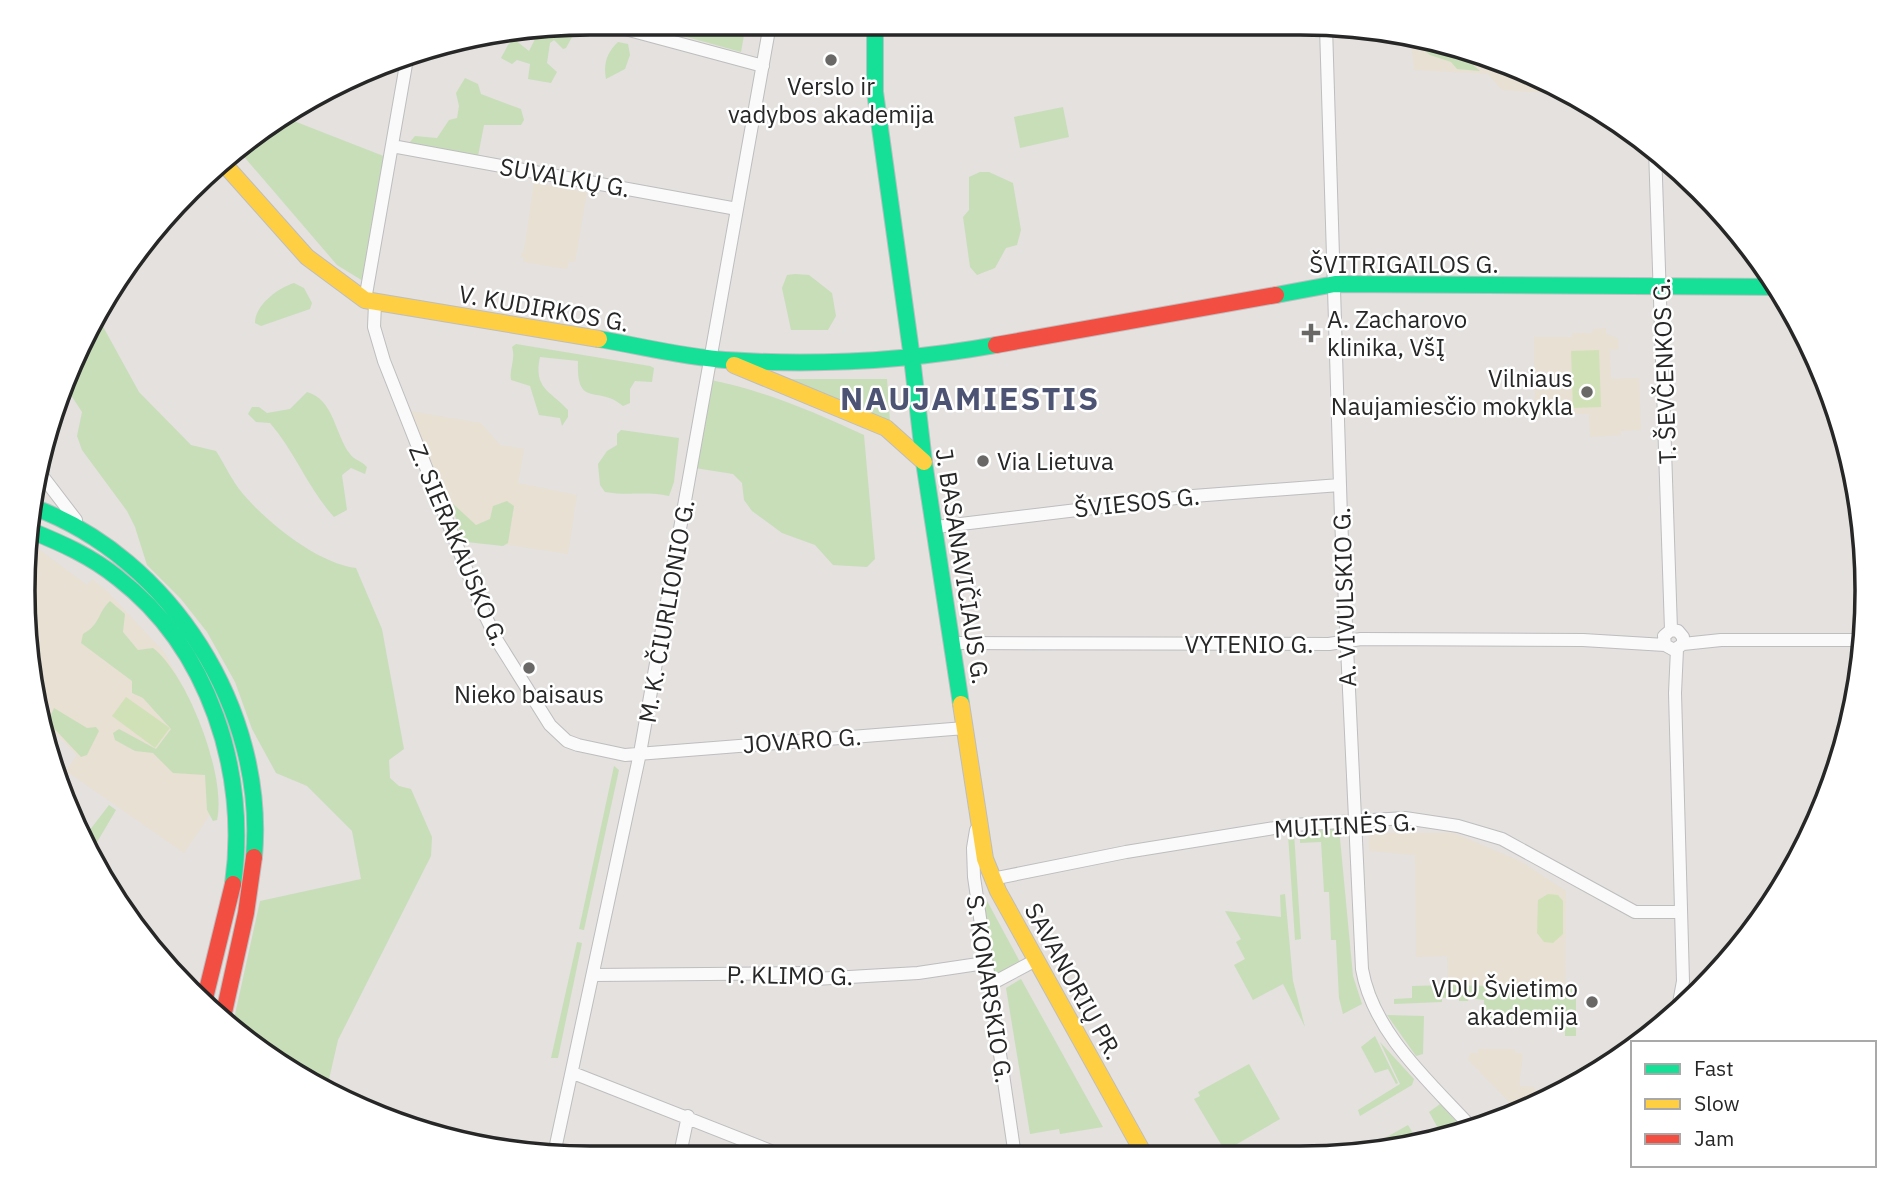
<svg xmlns="http://www.w3.org/2000/svg" width="1890" height="1181" viewBox="0 0 1890 1181" font-family="'IBM Plex Sans',sans-serif">
	<style>
		.education { fill: #e7e0d3 }
		.green { fill: #c8deb9 }
		.pitch { fill: #d1e1b7 }
		.lines { fill: none; stroke-linecap: round; stroke-linejoin: round }
		.street-casing { stroke: #bebdbf; stroke-width: 14 }
		.fast-casing { stroke: #bebdbf; stroke-width: 18 }
		.slow-casing { stroke: #bebdbf; stroke-width: 18 }
		.jam-casing { stroke: #bebdbf; stroke-width: 18 }
		.street { stroke: #fbfafa; stroke-width: 12 }
		.fast { stroke: #16e098; stroke-width: 16 }
		.slow { stroke: #ffcf43; stroke-width: 16 }
		.jam { stroke: #f24e42; stroke-width: 16 }
		.poi-dot { fill: #696867; stroke: #fff; stroke-width: 2.5 }
		.labels { text-anchor: middle; dominant-baseline: central; stroke-width: 5; stroke-linejoin: round; paint-order: stroke }
		.poi-label { font-size: 24px; fill: #272727; stroke: #fff }
		.street-label { font-size: 24px; fill: #272727; stroke: #fff }
		.district-label { font-size: 32px; font-weight: bold; letter-spacing: 2px; fill: #4c5373; stroke: #fff }
		.rim { fill: none; stroke: #272727; stroke-width: 3.5 }
	</style>
	<rect width="100%" height="100%" fill="#e4e1de"/>
	<path class="education" d="M 1411,38 L 1516,66 L 1565,94 L 1502,90 L 1488,74 L 1414,70 Z
		M 534,183 L 587,192 L 575,262 L 569,261 L 567,269 L 523,262 L 524,258 L 520,257 L 524,250 Z
		M 1606,328 L 1606,334 L 1618,338 L 1619,349 L 1610,350 L 1611,379 L 1639,378 L 1641,430 L 1621,431 L 1621,435 L 1590,437 L 1589,414 L 1535,414 L 1534,337 L 1572,337 L 1572,333 L 1592,333 L 1593,329 Z
		M 410,411 L 481,423 L 500,445 L 524,449 L 518,483 L 577,495 L 568,554 L 463,538 Z
		M 26,545 L 37,548 L 87,585 L 92,579 L 107,591 L 164,652 L 187,694 L 207,745 L 216,806 L 184,853 L 66,771 L 77,755 L 43,721 L 51,707 L 37,688 L 24,554 Z
		M 1369,833 L 1454,833 L 1520,861 L 1566,891 L 1565,988 L 1448,985 L 1447,956 L 1416,957 L 1415,855 L 1369,851 Z
		M 1478,1049 L 1515,1049 L 1515,1053 L 1523,1053 L 1519,1086 L 1535,1087 L 1535,1102 L 1517,1110 L 1468,1060 L 1470,1053 L 1478,1053 Z"/>
	<path class="green" d="M 636,23 L 746,24 L 741,52 Z
		M 570,26 L 572,37 L 566,48 L 563,49 L 554,40 L 550,43 L 547,63 L 557,72 L 551,83 L 528,79 L 530,64 L 517,60 L 512,64 L 501,58 L 508,45 L 514,39 L 529,51 L 539,31 Z
		M 1408,37 L 1455,49 L 1480,71 L 1457,69 L 1451,62 L 1430,55 Z
		M 618,42 L 628,44 L 630,55 L 625,69 L 606,79 C 603,64 607,52 618,42 Z
		M 465,78 L 478,84 L 481,94 L 521,109 L 524,120 L 521,125 L 484,125 L 478,156 L 413,147 L 409,143 L 415,136 L 437,138 L 449,120 L 457,118 L 459,106 L 456,93 Z
		M 1063,107 L 1069,137 L 1020,148 L 1014,117 Z
		M 281,116 L 386,157 L 363,281 L 337,265 L 240,152 Z
		M 980,172 L 989,172 L 1013,183 L 1021,230 L 1017,245 L 1006,248 L 995,268 L 977,275 L 970,267 L 963,217 L 969,210 L 969,177 Z
		M 795,274 L 809,275 L 832,293 L 836,316 L 828,330 L 791,330 L 782,288 L 787,275 Z
		M 294,283 L 304,288 L 312,303 L 310,309 L 261,326 L 255,323 C 255,305 278,288 294,283 Z
		M 100,321 L 139,392 L 191,445 L 216,451 C 225,465 232,481 243,494 C 268,523 317,563 356,568 L 382,629 L 404,749 L 389,760 L 390,778 L 399,786 L 411,789 L 432,837 L 431,856 L 338,1040 L 327,1088 L 245,1041 L 232,1028 L 260,901 L 361,879 L 352,831 L 307,786 L 276,773 L 252,729 L 235,682 L 207,632 L 181,599 L 147,565 L 135,527 L 127,511 L 82,450 L 77,436 L 82,412 L 65,386 Z
		M 516,344 L 650,366 L 654,368 L 652,382 L 635,381 L 630,389 L 630,403 L 623,406 C 599,384 576,410 578,361 L 540,357 C 533,389 551,391 568,410 L 568,417 L 562,426 L 560,418 L 539,415 L 530,386 L 511,380 C 509,368 516,360 512,347 Z
		M 786,379 L 887,379 L 890,422 Z
		M 711,380 C 765,391 814,412 864,435 L 875,559 L 867,567 L 833,565 L 815,545 L 782,533 L 752,511 L 744,500 L 742,483 L 733,474 L 695,468 Z
		M 307,392 C 334,399 335,435 350,454 C 354,460 362,461 367,467 L 365,474 L 351,468 L 342,475 L 347,510 L 334,517 C 309,490 295,452 270,423 L 256,422 L 248,414 L 252,407 L 259,407 L 267,413 L 290,409 Z
		M 621,430 L 679,438 L 674,482 L 669,496 C 648,491 627,496 605,492 L 600,485 L 598,464 L 607,451 L 617,445 L 617,434 Z
		M 507,501 L 514,506 L 508,543 L 503,546 L 466,542 L 462,538 L 451,502 L 476,525 L 490,519 L 493,506 Z
		M 110,601 L 125,614 L 123,632 L 138,650 L 153,648 C 188,675 227,777 217,820 L 213,821 L 207,810 L 205,775 L 173,773 L 153,753 L 135,751 L 115,740 L 113,733 L 119,729 L 156,749 L 171,729 L 143,698 L 132,693 L 132,681 L 81,643 L 83,634 C 101,624 97,613 110,601 Z
		M 54,708 L 87,728 L 96,727 L 99,731 L 87,755 L 81,757 L 48,722 Z
		M 614,766 L 619,770 L 584,930 L 579,929 Z
		M 109,805 L 116,810 L 93,849 L 86,835 Z
		M 1339,828 L 1353,976 L 1362,1004 L 1343,1014 L 1339,998 L 1336,940 L 1331,940 L 1329,892 L 1324,892 L 1321,842 L 1300,843 L 1300,833 Z
		M 1294,833 L 1301,939 L 1295,940 L 1288,834 Z
		M 979,886 L 1020,962 L 998,973 L 993,973 Z
		M 1285,894 L 1293,981 L 1305,1027 L 1283,984 L 1253,1000 L 1234,965 L 1245,959 L 1236,942 L 1241,939 L 1225,911 L 1281,917 L 1280,895 Z
		M 577,942 L 582,943 L 558,1058 L 551,1058 Z
		M 1021,979 L 1103,1127 L 1060,1134 L 1059,1129 L 1030,1134 L 1006,988 Z
		M 1448,985 L 1576,988 L 1576,1036 L 1565,1036 L 1565,1016 L 1518,1015 L 1518,1028 L 1490,1025 L 1489,1018 L 1484,1018 L 1484,1000 L 1469,998 L 1468,1001 L 1459,1001 L 1459,997 L 1442,998 L 1442,1002 L 1394,1004 L 1394,999 L 1412,998 L 1412,986 Z
		M 1387,1015 L 1424,1016 L 1423,1054 L 1416,1056 Z
		M 1375,1036 L 1398,1083 L 1396,1084 L 1388,1069 L 1375,1073 L 1361,1047 Z
		M 1380,1042 L 1414,1079 L 1412,1085 L 1360,1116 L 1358,1110 L 1400,1084 Z
		M 1249,1064 L 1280,1119 L 1225,1151 L 1194,1099 L 1200,1096 L 1198,1092 Z
		M 1440,1104 L 1465,1131 L 1444,1139 L 1429,1112 Z
		M 1408,1125 L 1419,1143 L 1365,1152 L 1364,1150 Z"/>
	<path class="pitch" d="M 1599,350 L 1601,407 L 1573,408 L 1571,351 Z
		M 126,697 L 170,728 L 155,748 L 112,716 Z
		M 1548,894 L 1558,895 L 1563,901 L 1563,934 L 1553,943 L 1544,942 L 1537,933 L 1538,900 Z"/>
	<g class="lines">
		<g class="street-casing">
			<path id="street" d="M 603,23 L 763,66
				M 1326,27 L 1341,518 L 1362,969 C 1373,1033 1430,1082 1472,1128
				M 392,146 L 737,209
				M 1655,149 L 1671,630
				M 365,300 L 408,53
				M 375,303 L 374,327 L 384,361 L 482,609 L 498,642 L 550,725 L 567,741 L 578,745 L 625,755 L 965,728
				M 40,473 L 76,520
				M 936,527 L 1193,496 L 1340,485
				M 953,643 L 1329,644 L 1361,639 L 1583,640 L 1665,645 L 1674,650 L 1683,644 L 1683,637 L 1678,631 L 1671,630 L 1664,636 L 1665,645
				M 1683,644 L 1721,640 L 1864,640
				M 976,830 L 973,848 L 974,877 L 1015,1156
				M 992,879 L 1126,852 L 1293,825 L 1405,818 L 1458,826 L 1502,839 L 1635,912 L 1681,912
				M 593,975 L 808,973 L 815,979 L 918,973 L 985,963
				M 991,984 L 1036,960
				M 1677,1014 L 1683,981 L 1675,693 L 1677,649
				M 573,1073 L 781,1155
				M 554,1154 L 640,753 L 770,24
				M 680,1154 L 688,1116"/>
		</g>
		<g class="fast-casing">
			<path id="fast" d="M 875,25 L 875,92 L 912,358
				M 1276,295 L 1335,284 L 1777,287
				M 599,339 C 640,346 683,357 725,360 C 815,366 907,361 996,345
				M 912,358 L 924,462 L 961,704
				M 33,507 C 171,558 267,710 254,857
				M 29,530 C 61,543 91,556 118,578 C 209,648 249,773 233,884"/>
		</g>
		<g class="slow-casing">
			<path id="slow" d="M 225,165 L 307,257 L 365,300 L 599,339
				M 734,365 L 886,428 L 924,462
				M 961,704 L 985,859 L 998,891 L 1145,1156"/>
		</g>
		<g class="jam-casing">
			<path id="jam" d="M 996,345 L 1276,295
				M 205,998 L 233,884
				M 223,1017 L 246,913 L 254,857"/>
		</g>
		<use href="#street" class="street"/>
		<use href="#fast" class="fast"/>
		<use href="#slow" class="slow"/>
		<use href="#jam" class="jam"/>
	</g>
	<g class="poi-dot">
		<circle cx="831" cy="60" r="7"/>
		<path d="M1307.5 322.5h7v7h7v7h-7v7h-7v-7h-7v-7h7z"/>
		<circle cx="1587" cy="392" r="7"/>
		<circle cx="983" cy="461" r="7"/>
		<circle cx="529" cy="668" r="7"/>
		<circle cx="1592" cy="1002" r="7"/>
	</g>
	<g class="labels">
		<g class="poi-label">
			<text x="831" y="86">Verslo ir<tspan x="831" dy="28">vadybos akademija</tspan></text>
			<text x="1327" y="319" text-anchor="start">A. Zacharovo<tspan x="1327" dy="28">klinika, VšĮ</tspan></text>
			<text x="1573" y="378" text-anchor="end">Vilniaus<tspan x="1573" dy="28">Naujamiesčio mokykla</tspan></text>
			<text x="997" y="461" text-anchor="start">Via Lietuva</text>
			<text x="529" y="694">Nieko baisaus</text>
			<text x="1578" y="988" text-anchor="end">VDU Švietimo<tspan x="1578" dy="28">akademija</tspan></text>
		</g>
		<g class="street-label">
			<text transform="translate(565 177) rotate(10)">SUVALKŲ G.</text>
			<text x="1404" y="264">ŠVITRIGAILOS G.</text>
			<text transform="translate(544 308) rotate(10)">V. KUDIRKOS G.</text>
			<text transform="translate(1664 371) rotate(-92)">T. ŠEVČENKOS G.</text>
			<text transform="translate(1137 502) rotate(-6)">ŠVIESOS G.</text>
			<text transform="translate(459 545) rotate(67)">Z. SIERAKAUSKO G.</text>
			<text transform="translate(963 566) rotate(81)">J. BASANAVIČIAUS G.</text>
			<text transform="translate(1344 597) rotate(-92)">A. VIVULSKIO G.</text>
			<text transform="translate(666 611) rotate(-80)">M. K. ČIURLIONIO G.</text>
			<text x="1249" y="644">VYTENIO G.</text>
			<text transform="translate(802 740) rotate(-4)">JOVARO G.</text>
			<text transform="translate(1345 825) rotate(-3)">MUITINĖS G.</text>
			<text transform="translate(790 975) rotate(1)">P. KLIMO G.</text>
			<text transform="translate(1074 981) rotate(61)">SAVANORIŲ PR.</text>
			<text transform="translate(990 989) rotate(81)">S. KONARSKIO G.</text>
		</g>
		<g class="district-label">
			<text x="970" y="398">NAUJAMIESTIS</text>
		</g>
	</g>
	<path d="M0 0H1890V1181H0ZM590 35H1300A555 555 0 0 1 1855 590V591A555 555 0 0 1 1300 1146H590A555 555 0 0 1 35 591V590A555 555 0 0 1 590 35Z" fill="#fff" fill-rule="evenodd"/>
	<path class="rim" d="M590 35H1300A555 555 0 0 1 1855 590V591A555 555 0 0 1 1300 1146H590A555 555 0 0 1 35 591V590A555 555 0 0 1 590 35Z"/>
	<rect x="1631" y="1041" width="245" height="126" fill="#ffffff" stroke="#a9a9a9" stroke-width="2"/>
	<rect x="1645" y="1064" width="35" height="10" fill="#16e098" stroke="#a9a9a9" stroke-width="2"/>
	<text x="1694" y="1076" font-size="21" fill="#272727">Fast</text>
	<rect x="1645" y="1099" width="35" height="10" fill="#ffcf43" stroke="#a9a9a9" stroke-width="2"/>
	<text x="1694" y="1111" font-size="21" fill="#272727">Slow</text>
	<rect x="1645" y="1134" width="35" height="10" fill="#f24e42" stroke="#a9a9a9" stroke-width="2"/>
	<text x="1694" y="1146" font-size="21" fill="#272727">Jam</text>
</svg>
